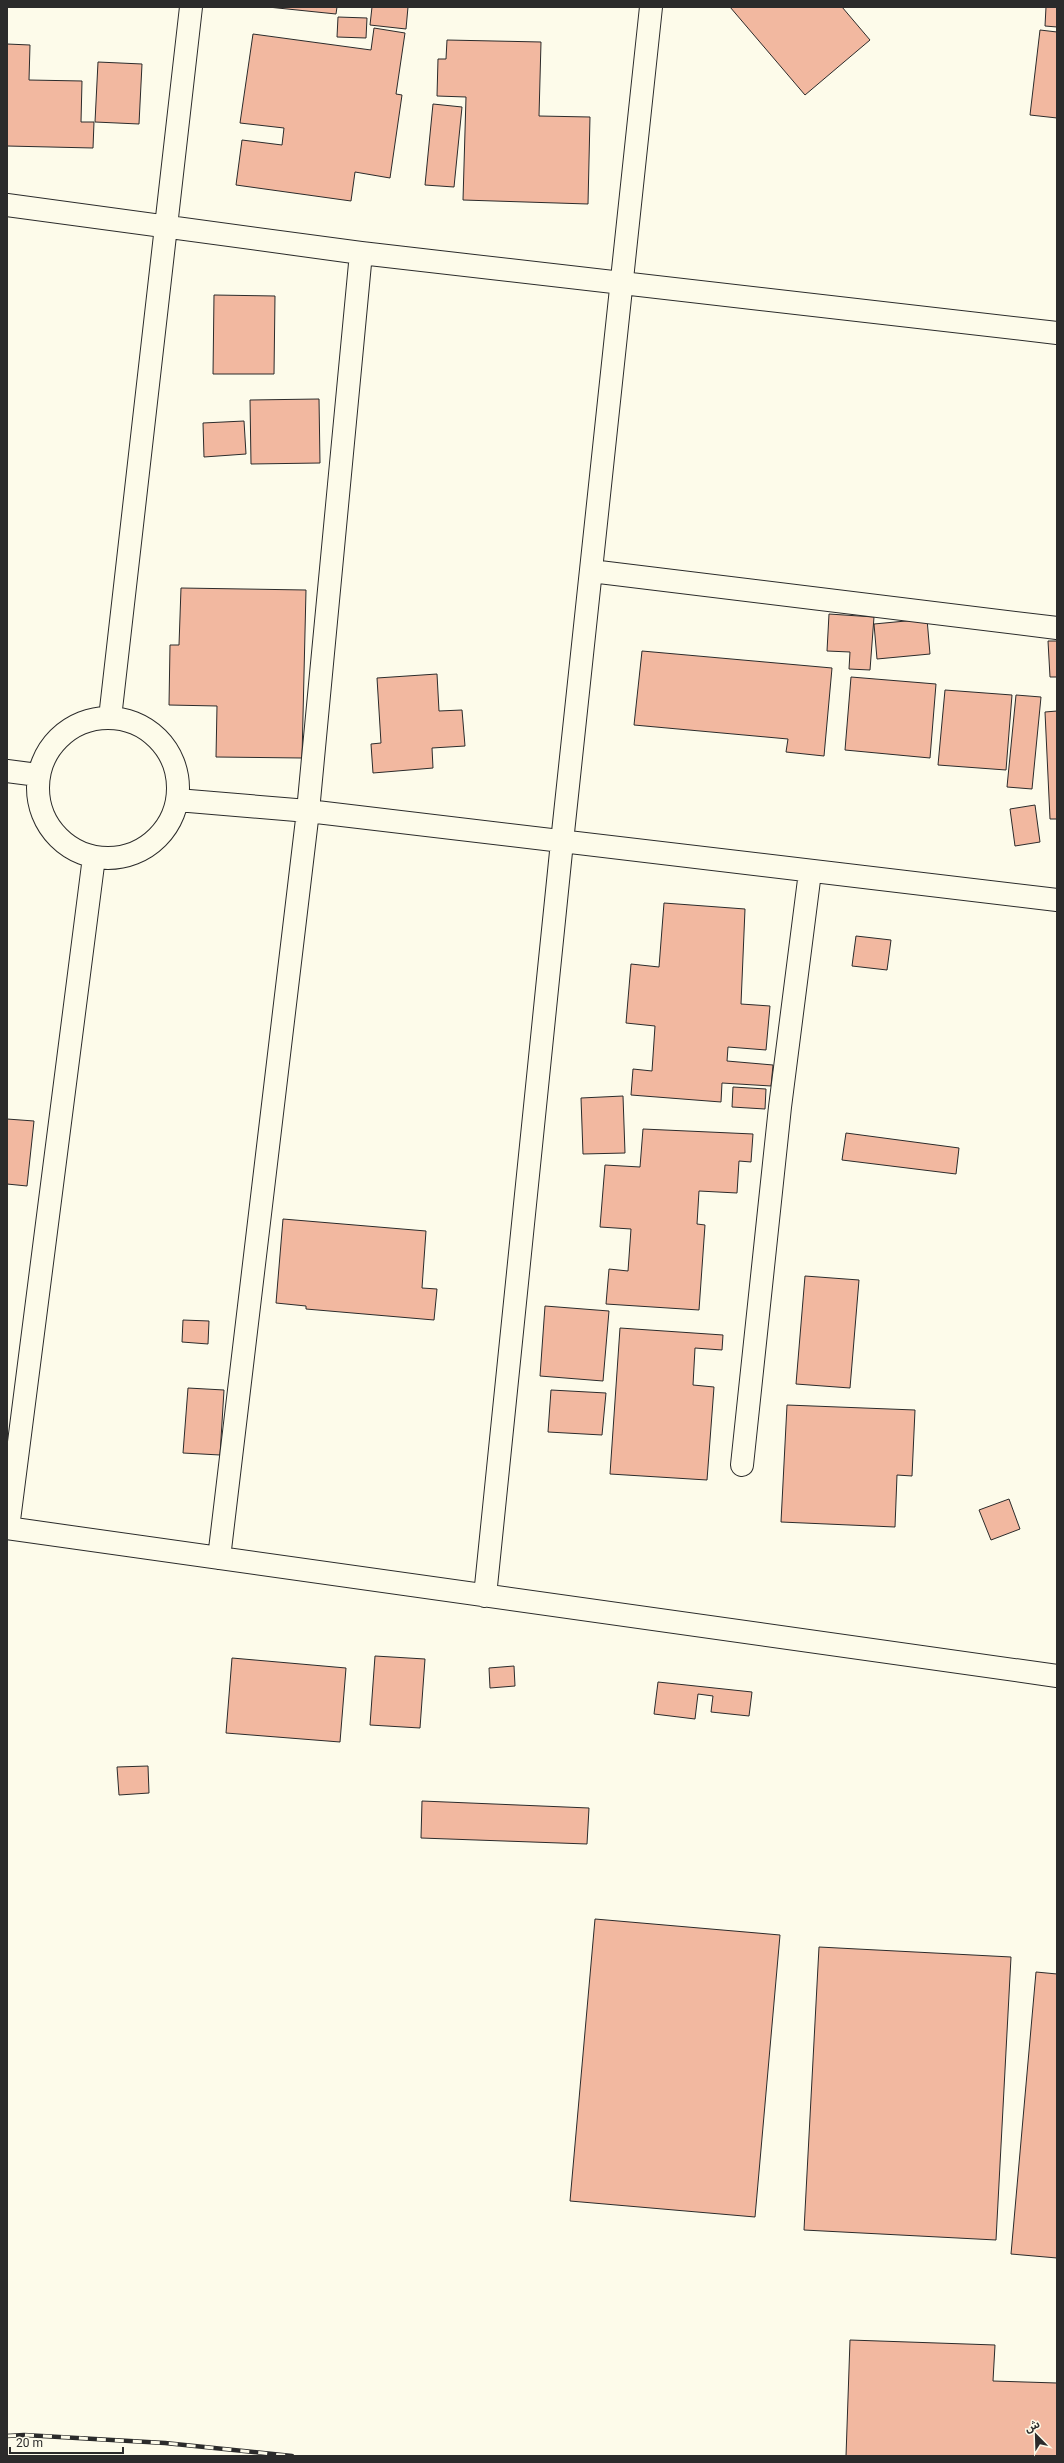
<svg xmlns="http://www.w3.org/2000/svg" width="1064" height="2463" viewBox="0 0 1064 2463" font-family="Roboto,'Noto Sans Arabic',sans-serif">
	<style>
		.building { fill: #f2b8a0; stroke: #2b2b2b }
		.lines { fill: none; stroke-linecap: round; stroke-linejoin: round }
		.street-casing { stroke: #2b2b2b; stroke-width: 24 }
		.street { stroke: #fdfbea; stroke-width: 22 }
		.rail-casing { stroke: #2b2b2b; stroke-width: 4.5 }
		.rail { stroke: #fdfbea; stroke-width: 3; stroke-dasharray: 9; stroke-linecap: butt }
	</style>
	<rect width="100%" height="100%" fill="#fdfbea"/>
	<path class="building" d="M 268,7 L 337,7 L 336,14 Z
		M 372,7 L 408,7 L 406,29 L 370,25 Z
		M 730,7 L 842,7 L 870,40 L 805,95 Z
		M 1046,7 L 1057,7 L 1057,27 L 1045,26 Z
		M 338,17 L 367,18 L 366,38 L 337,37 Z
		M 374,28 L 405,33 L 396,94 L 402,95 L 390,178 L 355,172 L 351,201 L 236,185 L 242,140 L 282,145 L 284,128 L 240,123 L 253,34 L 371,50 Z
		M 1040,30 L 1057,32 L 1057,118 L 1030,115 Z
		M 447,40 L 541,42 L 539,116 L 590,117 L 588,204 L 463,200 L 466,97 L 437,96 L 438,59 L 446,59 Z
		M 7,44 L 30,45 L 29,80 L 82,81 L 81,122 L 94,122 L 93,148 L 7,146 Z
		M 98,62 L 142,64 L 139,124 L 95,122 Z
		M 433,104 L 462,107 L 454,187 L 425,185 Z
		M 214,295 L 275,296 L 274,374 L 213,374 Z
		M 319,399 L 320,463 L 251,464 L 250,400 Z
		M 244,421 L 246,454 L 204,457 L 203,423 Z
		M 181,588 L 306,590 L 302,758 L 216,757 L 217,706 L 169,705 L 170,645 L 179,645 Z
		M 829,614 L 874,617 L 870,670 L 849,669 L 850,652 L 827,651 Z
		M 927,619 L 930,654 L 877,659 L 874,624 Z
		M 1048,641 L 1057,641 L 1057,677 L 1050,677 Z
		M 642,651 L 832,668 L 824,756 L 786,752 L 788,739 L 634,725 Z
		M 437,674 L 439,711 L 462,710 L 465,746 L 432,748 L 433,768 L 373,773 L 371,744 L 381,743 L 377,678 Z
		M 851,677 L 936,684 L 930,758 L 845,750 Z
		M 945,690 L 1012,695 L 1006,770 L 938,765 Z
		M 1016,695 L 1041,697 L 1032,789 L 1007,787 Z
		M 1057,711 L 1057,819 L 1050,819 L 1045,712 Z
		M 1035,805 L 1040,842 L 1015,846 L 1010,809 Z
		M 664,903 L 745,909 L 741,1004 L 770,1006 L 766,1050 L 728,1047 L 727,1061 L 773,1065 L 771,1086 L 722,1083 L 721,1102 L 631,1095 L 633,1069 L 652,1071 L 655,1026 L 626,1023 L 631,964 L 659,967 Z
		M 856,936 L 891,940 L 887,970 L 852,966 Z
		M 733,1087 L 766,1089 L 765,1109 L 732,1107 Z
		M 623,1096 L 625,1153 L 583,1154 L 581,1098 Z
		M 7,1119 L 34,1121 L 27,1186 L 7,1184 Z
		M 643,1129 L 753,1134 L 751,1162 L 739,1161 L 737,1193 L 699,1191 L 697,1224 L 705,1225 L 699,1310 L 606,1304 L 609,1269 L 628,1271 L 631,1229 L 600,1227 L 605,1165 L 640,1167 Z
		M 846,1133 L 959,1148 L 956,1174 L 842,1160 Z
		M 283,1219 L 426,1231 L 422,1288 L 437,1289 L 434,1320 L 306,1309 L 306,1306 L 276,1303 Z
		M 805,1276 L 859,1280 L 850,1388 L 796,1384 Z
		M 545,1306 L 609,1311 L 603,1381 L 540,1376 Z
		M 183,1320 L 209,1321 L 208,1344 L 182,1342 Z
		M 620,1328 L 723,1335 L 722,1350 L 695,1348 L 693,1385 L 714,1387 L 707,1480 L 610,1474 Z
		M 188,1388 L 224,1390 L 220,1455 L 183,1453 Z
		M 551,1390 L 606,1393 L 602,1435 L 548,1432 Z
		M 787,1405 L 915,1410 L 912,1476 L 897,1475 L 895,1527 L 781,1522 Z
		M 1009,1499 L 1020,1529 L 991,1540 L 979,1510 Z
		M 375,1656 L 425,1659 L 420,1728 L 370,1725 Z
		M 232,1658 L 346,1668 L 340,1742 L 226,1733 Z
		M 514,1666 L 515,1686 L 490,1688 L 489,1668 Z
		M 658,1682 L 752,1692 L 749,1716 L 711,1712 L 713,1696 L 698,1694 L 695,1719 L 654,1714 Z
		M 148,1766 L 149,1793 L 119,1795 L 117,1767 Z
		M 422,1801 L 589,1808 L 587,1844 L 421,1838 Z
		M 595,1919 L 780,1935 L 755,2217 L 570,2201 Z
		M 819,1947 L 1011,1957 L 996,2240 L 804,2230 Z
		M 1036,1972 L 1057,1974 L 1057,2258 L 1011,2254 Z
		M 850,2340 L 995,2345 L 993,2381 L 1057,2383 L 1057,2456 L 846,2456 Z"/>
	<g class="lines">
		<g class="street-casing">
			<path id="street" d="M 7,205 L 361,253 L 1057,333
				M 591,571 L 1057,628
				M38 788a70 70 0 1 1 140 0a70 70 0 1 1-140 0Z
				M 110,718 L 191,7
				M 7,771 L 38,775
				M 177,800 L 308,811 L 1057,900
				M 742,1465 L 780,1107 L 810,872
				M 7,1528 L 1057,1676
				M 8,1528 L 94,857
				M 219,1558 L 308,811 L 361,253
				M 485,1596 L 562,842 L 651,7"/>
		</g>
		<use href="#street" class="street"/>
		<g class="rail-casing">
			<path id="rail" d="M 7,2436 L 24,2435 L 165,2443 L 292,2456"/>
		</g>
		<use href="#rail" class="rail"/>
	</g>
	<rect width="1064" height="2463" fill="none" stroke="#2b2b2b" stroke-width="16"/>
	<g transform="translate(1036 2435) rotate(337)" stroke="#fdfbea" stroke-width="3" paint-order="stroke">
	<path d="M0-3L7 15L0 10L-7 15Z" fill="#2b2b2b"/>
	<text y="-6" font-size="11" font-weight="bold" text-anchor="middle" fill="#2b2b2b">ش</text>
	</g>
	<path d="M10 2447v6h113v-6" fill="none" stroke="#2b2b2b" stroke-width="2"/>
	<text x="16" y="2447" font-size="12" fill="#2b2b2b" stroke="#fdfbea" stroke-width="3" paint-order="stroke">20 m</text>
</svg>
